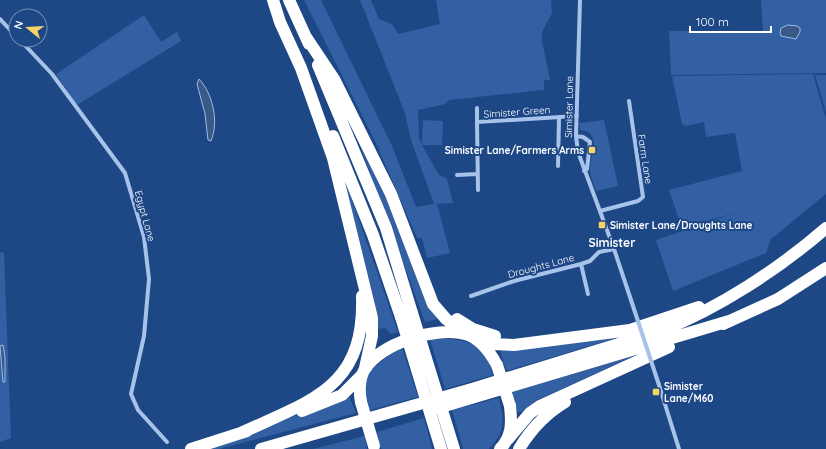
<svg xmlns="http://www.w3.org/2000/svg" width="826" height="449" viewBox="0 0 826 449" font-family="Quicksand,sans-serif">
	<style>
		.green { fill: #3260a3 }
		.water { fill: #3a5986; stroke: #9abdec }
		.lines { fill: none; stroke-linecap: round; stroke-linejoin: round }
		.street { stroke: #a7c3ea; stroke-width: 4 }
		.highway { stroke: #fff; stroke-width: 12 }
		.street-bridge { stroke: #a7c3ea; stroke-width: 4 }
		.highway-bridge { stroke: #fff; stroke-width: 12 }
		.poi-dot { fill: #f9d466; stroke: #1e4786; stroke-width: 1.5 }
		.labels { text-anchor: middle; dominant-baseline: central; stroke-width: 4; stroke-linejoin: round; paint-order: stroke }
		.street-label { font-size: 10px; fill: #fff; stroke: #1e4786 }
		.poi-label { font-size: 10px; font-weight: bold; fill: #fff; stroke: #1e4786; text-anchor: start }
		.quarter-label { font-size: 12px; font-weight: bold; fill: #fff; stroke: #1e4786 }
	</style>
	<rect width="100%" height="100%" fill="#1e4786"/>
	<path class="green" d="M 304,0 L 321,0 L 392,146 L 416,207 L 434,204 L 411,140 L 405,113 L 360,0 L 371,0 L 379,19 L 392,24 L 398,34 L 440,24 L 436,0 L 551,0 L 552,13 L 542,32 L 542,41 L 550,80 L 544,80 L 544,90 L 449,100 L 445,104 L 418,110 L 419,138 L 422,144 L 423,120 L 443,121 L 442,145 L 422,145 L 439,175 L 447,179 L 453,203 L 437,204 L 450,253 L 427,258 L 422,238 L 417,238 L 375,141 Z
		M 761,0 L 826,0 L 826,73 L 671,75 L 669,31 L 763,31 Z
		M 144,15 L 161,42 L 177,32 L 181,41 L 77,105 L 56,74 Z
		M 813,74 L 826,119 L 826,194 L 771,239 L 766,253 L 673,291 L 656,240 L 735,213 L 682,228 L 669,190 L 742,171 L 735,133 L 706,137 L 704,122 L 686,126 L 682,124 L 672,76 Z
		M 815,75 L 826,75 L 826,112 Z
		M 604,120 L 618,186 L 596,191 C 594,183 590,177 590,169 C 590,155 599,144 589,132 L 580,130 L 579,123 Z
		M 361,138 L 439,319 L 425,322 L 358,140 Z
		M 344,177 L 398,332 L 391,334 L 385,328 L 379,329 Z
		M 0,252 L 4,253 L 11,438 L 0,442 Z
		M 636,332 L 506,371 L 500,350 Z
		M 439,338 C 454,339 480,341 487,357 C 490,363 491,370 493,375 L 445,389 L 430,340 Z
		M 402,348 L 418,397 L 370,410 C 368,405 365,398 365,392 C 363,371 386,356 402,348 Z
		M 634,356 L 537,400 L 521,412 L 517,412 L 512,392 Z
		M 348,394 L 356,413 L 219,449 L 203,449 L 343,398 Z
		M 499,398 C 504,421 506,431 489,449 L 463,449 L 452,410 Z
		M 424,418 L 432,449 L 382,449 L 379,445 L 377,432 Z
		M 365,436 L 367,449 L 313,449 Z"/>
	<path class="water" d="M 788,25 L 797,26 L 800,28 L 800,32 L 796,39 L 781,36 L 780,33 L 781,28 Z
		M 199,79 C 213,94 219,122 211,141 L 208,140 L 205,114 L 197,84 Z
		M 3,345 L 5,357 L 5,382 L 3,382 L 0,346 Z"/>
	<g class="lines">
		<path class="street" d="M 580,0 L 576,136 L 578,152 L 614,249 L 631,300
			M 0,19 L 16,36
			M 20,40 L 52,74 L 125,173 L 144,237 L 149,279 L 144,336 L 131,394 L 138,410 L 167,442
			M 477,108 L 477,122
			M 576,136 L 583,137 L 590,142 L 587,169 L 584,171
			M 558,166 L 559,117
			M 457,175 L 477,174
			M 478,190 L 477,122 L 577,116
			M 600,211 L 638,201 L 643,197 L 629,101
			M 581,264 L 588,294
			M 471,296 L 514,281 L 581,264 L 590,261 L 599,252 L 614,249
			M 659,385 L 679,449"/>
		<path class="highway" d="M 273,0 L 280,22 L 301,68 L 333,158 L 372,318 L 372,336 L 365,368
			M 289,0 L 309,44
			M 306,37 L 334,79 L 391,194 L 433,304 L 446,319 L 466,334
			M 318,65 L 386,228 L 412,313
			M 333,136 L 373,235 L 401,317
			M 457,319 L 473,329 L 495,336
			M 723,324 L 778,299 L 826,268
			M 477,340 L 494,344 L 514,345 L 630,330 L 699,307
			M 361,402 C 359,392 359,378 365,369 C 381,343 436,326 465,334 C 480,338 490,352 497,365
			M 431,410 L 729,321
			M 302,411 L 342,395 L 362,375
			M 241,433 C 312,400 365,388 362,296
			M 508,439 L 530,413 L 540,406 L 669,347
			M 191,449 L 247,431
			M 261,449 L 472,389 L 661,331 C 719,308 779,269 826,228
			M 500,449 C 512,437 512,423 510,406
			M 519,449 C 531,429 545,414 565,402"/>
		<path class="street-bridge" d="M 631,300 L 659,385"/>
		<path class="highway-bridge" d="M 412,313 L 454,449
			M 401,317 L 441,449
			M 497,365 L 510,406
			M 361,402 L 374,446"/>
	</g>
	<g class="poi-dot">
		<rect x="588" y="146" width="8" height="8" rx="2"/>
		<rect x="598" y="221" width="8" height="8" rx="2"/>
		<rect x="652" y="388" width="8" height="8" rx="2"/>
	</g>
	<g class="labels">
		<g class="street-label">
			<text transform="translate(569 107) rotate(-89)">Simister Lane</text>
			<text transform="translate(517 112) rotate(-4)">Simister Green</text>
			<text transform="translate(645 159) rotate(81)">Farm Lane</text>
			<text transform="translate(145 216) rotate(75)">Egypt Lane</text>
			<text transform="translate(541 266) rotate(-15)">Droughts Lane</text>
		</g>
		<g class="poi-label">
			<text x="584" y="150" text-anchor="end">Simister Lane/Farmers Arms</text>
			<text x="610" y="225">Simister Lane/Droughts Lane</text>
			<text x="664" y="386">Simister<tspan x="664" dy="12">Lane/M60</tspan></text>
		</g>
		<g class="quarter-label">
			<text x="612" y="242">Simister</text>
		</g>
	</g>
	<g transform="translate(28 28) rotate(288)"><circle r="19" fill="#1e4786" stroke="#7891b6"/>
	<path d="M0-3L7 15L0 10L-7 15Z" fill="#f9d466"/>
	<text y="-6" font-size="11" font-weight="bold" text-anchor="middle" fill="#ffffff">N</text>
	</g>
	<path d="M690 26v6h81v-6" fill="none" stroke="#ffffff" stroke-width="2"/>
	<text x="696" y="26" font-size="12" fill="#ffffff" stroke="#1e4786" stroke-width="3" paint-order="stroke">100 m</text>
</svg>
